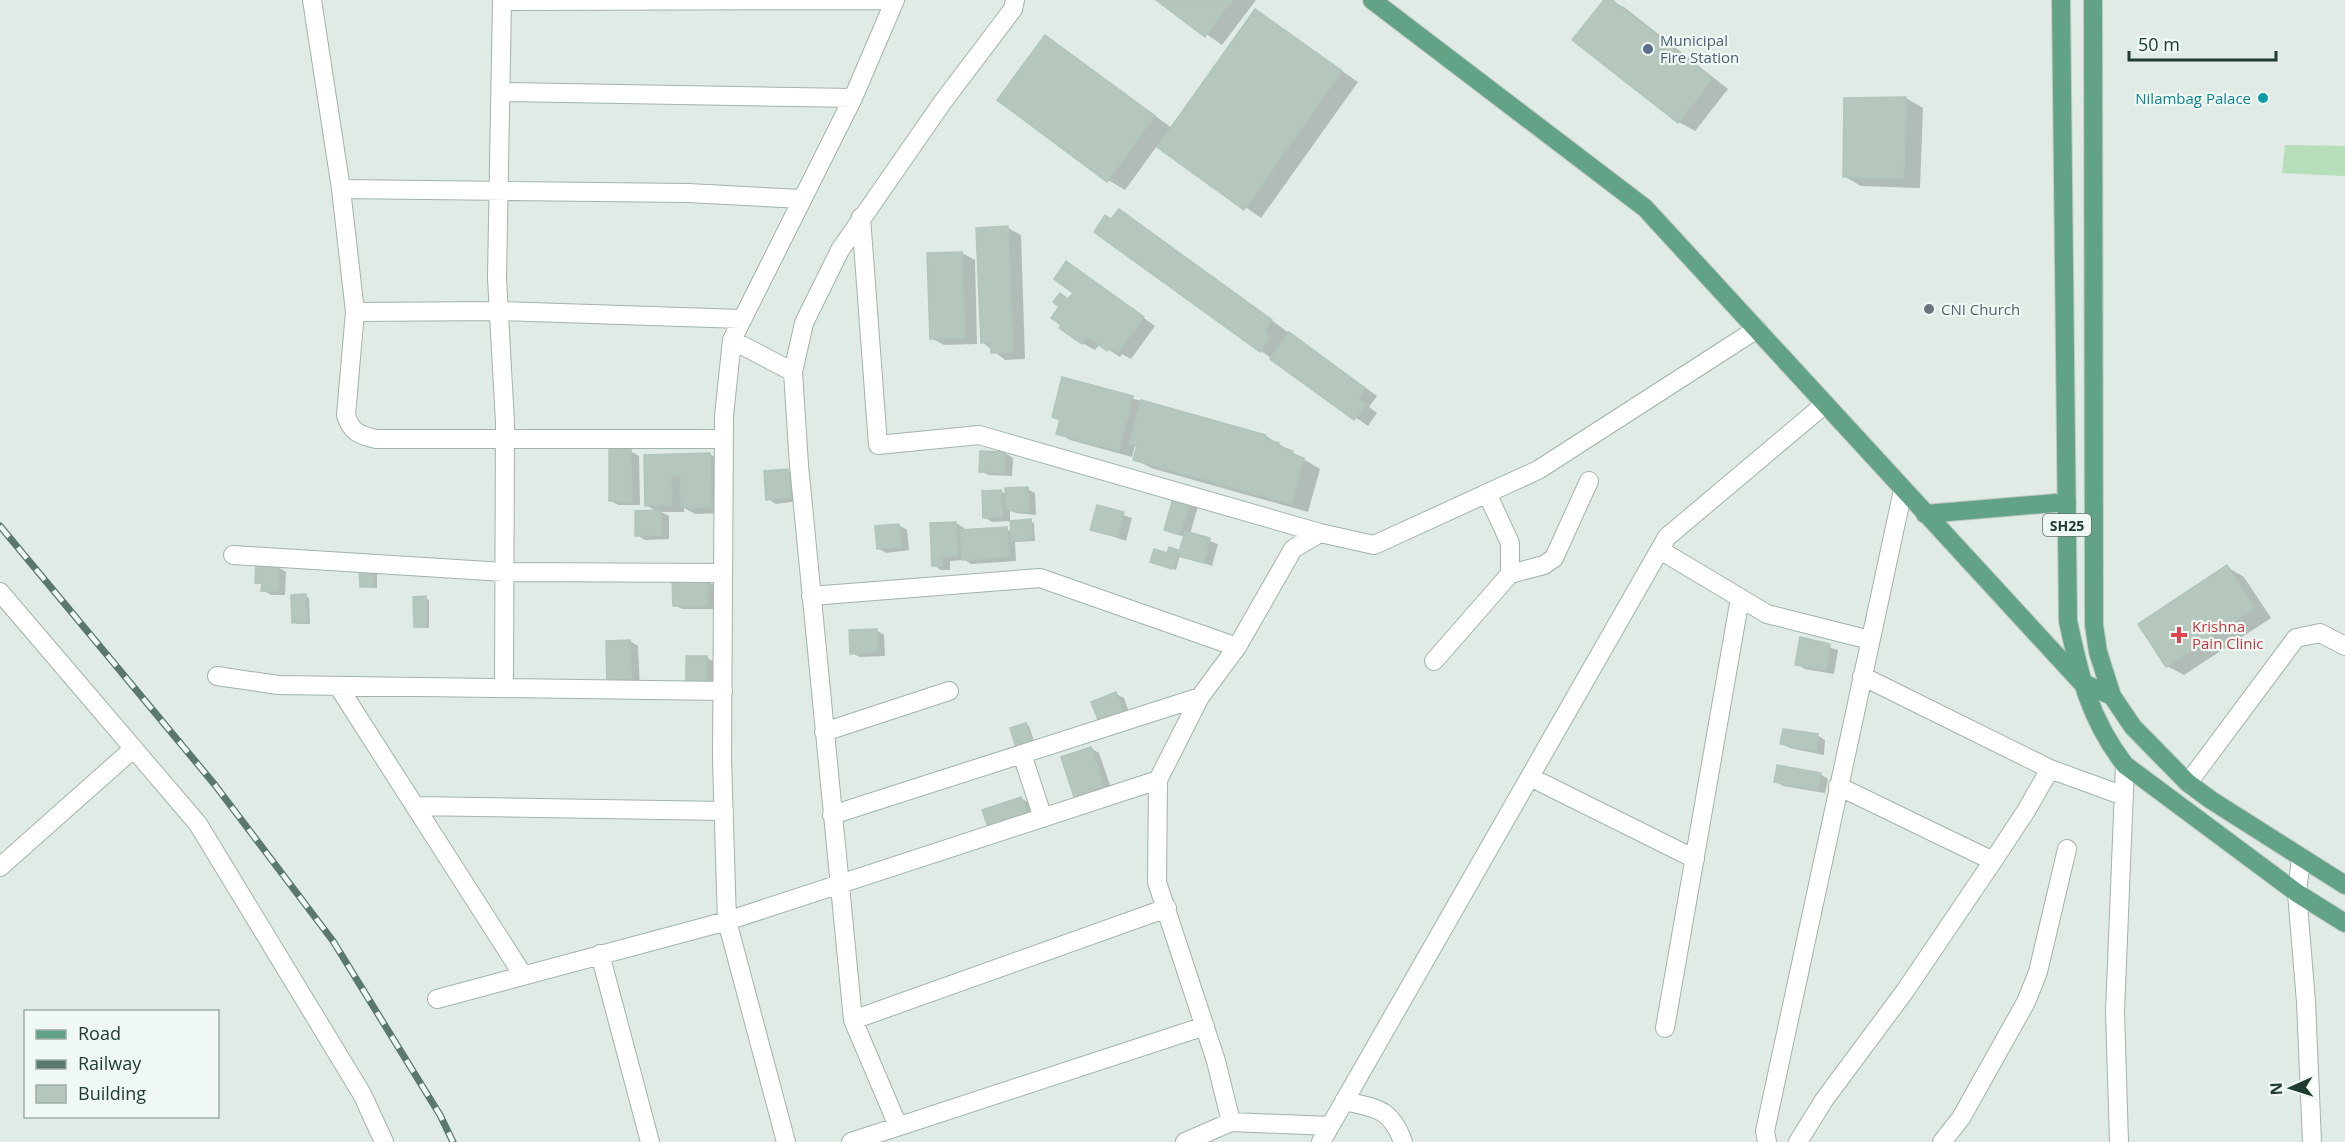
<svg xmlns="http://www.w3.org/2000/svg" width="2345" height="1142" viewBox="0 0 2345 1142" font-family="'Open Sans',sans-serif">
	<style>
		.green { fill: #b7debb }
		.shadow { fill: #0003 }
		.building { fill: #b5c6bd; stroke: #b2c5ba; stroke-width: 1.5 }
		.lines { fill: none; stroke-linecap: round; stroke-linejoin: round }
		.minor-casing { stroke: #a2b3aa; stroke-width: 20 }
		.primary-casing { stroke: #c1c8c5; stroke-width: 20 }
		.minor { stroke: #fff; stroke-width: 18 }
		.primary { stroke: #62a388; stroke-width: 18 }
		.rail-casing { stroke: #5a786b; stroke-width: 7 }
		.rail { stroke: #f0f8f3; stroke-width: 4.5; stroke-dasharray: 14; stroke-linecap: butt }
		.service-dot { fill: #5c6f8a; stroke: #f0f8f3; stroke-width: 2 }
		.culture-dot { fill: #0f9aa8; stroke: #f0f8f3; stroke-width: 2 }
		.worship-dot { fill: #6b7280; stroke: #f0f8f3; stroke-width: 2 }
		.health-dot { fill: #e0444e; stroke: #f0f8f3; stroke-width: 2 }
		.labels { text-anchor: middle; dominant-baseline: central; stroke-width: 4.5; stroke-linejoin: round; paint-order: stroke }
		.shield { fill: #f0f8f3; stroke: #5e746a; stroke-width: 1.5 }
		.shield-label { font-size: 14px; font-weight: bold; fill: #203c30 }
		.service-label { font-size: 15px; fill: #4e5e75; stroke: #f0f8f3; text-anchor: start }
		.culture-label { font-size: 15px; fill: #0d838f; stroke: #f0f8f3; text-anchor: end }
		.worship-label { font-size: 15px; fill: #5b616d; stroke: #f0f8f3; text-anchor: start }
		.health-label { font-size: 15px; fill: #be3a42; stroke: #f0f8f3; text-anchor: start }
	</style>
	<rect width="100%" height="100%" fill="#dfebe4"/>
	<path class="green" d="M 2285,145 L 2345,146 L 2345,176 L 2282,173 Z"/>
	<path class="shadow" d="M 1158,0 L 1256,0 L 1222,45 Z
		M 1605,0 L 1624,7 L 1728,89 L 1695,131 L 1679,122 Z
		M 1255,11 L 1358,82 L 1261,218 L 1157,146 L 1125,190 L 1108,180 L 1045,37 L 1172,128 Z
		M 1906,98 L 1923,108 L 1920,188 L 1861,186 L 1844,176 Z
		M 1119,211 L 1377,396 L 1369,407 L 1377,413 L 1368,426 L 1261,351 L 1112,221 Z
		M 1008,228 L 1021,235 L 1025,359 L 1005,360 L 982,342 L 978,229 Z
		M 962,253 L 975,260 L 977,344 L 944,345 L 931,338 Z
		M 1067,263 L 1155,326 L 1131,359 L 1122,354 L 1120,357 L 1100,344 L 1095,350 L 1082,343 L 1069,300 L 1075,292 Z
		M 1063,379 L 1266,436 L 1320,469 L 1308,512 L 1151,468 L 1135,459 L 1138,448 L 1135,446 L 1132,457 L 1070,440 L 1058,433 L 1061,421 L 1053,417 Z
		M 630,451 L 639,456 L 640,505 L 618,505 L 610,500 Z
		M 1005,453 L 1013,458 L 1012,476 L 989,475 L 981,471 Z
		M 710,454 L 722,462 L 723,513 L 695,514 L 684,508 L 684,512 L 661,512 L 669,516 L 669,539 L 645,540 L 637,535 L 658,512 L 646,505 L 645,456 Z
		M 787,470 L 795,475 L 798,501 L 776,504 L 768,499 Z
		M 1027,489 L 1035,493 L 1036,515 L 1016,513 L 1010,510 L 1010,521 L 992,522 L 984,517 L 1001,491 L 1007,495 Z
		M 1175,497 L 1198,506 L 1190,534 L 1218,544 L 1212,566 L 1180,555 L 1176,570 L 1152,562 L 1177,551 L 1180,553 L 1185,537 L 1165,529 Z
		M 1098,507 L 1132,518 L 1126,541 L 1091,529 Z
		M 1030,521 L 1034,523 L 1035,541 L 1015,542 L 1016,561 L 971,564 L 965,560 L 950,561 L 950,570 L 941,570 L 933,565 L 956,523 L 964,528 L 964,532 L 1006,529 L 1012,532 Z
		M 899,525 L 907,530 L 909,550 L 886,553 L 878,548 Z
		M 278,567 L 286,572 L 285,595 L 271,595 L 263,590 L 263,585 L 257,582 Z
		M 2227,567 L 2244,577 L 2271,618 L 2184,675 L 2167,666 Z
		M 361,569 L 377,571 L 377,588 L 361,587 Z
		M 707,581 L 715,586 L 714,609 L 682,609 L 674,605 Z
		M 306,596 L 309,598 L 310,624 L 297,624 L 294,622 Z
		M 425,598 L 429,600 L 429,628 L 419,628 L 415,626 Z
		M 876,630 L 884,635 L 885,656 L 860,657 L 851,653 Z
		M 1801,639 L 1838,650 L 1834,674 L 1805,669 L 1797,664 Z
		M 630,641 L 638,646 L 640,689 L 617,690 L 607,642 Z
		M 706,657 L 714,662 L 715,690 L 696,690 Z
		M 1116,694 L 1124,698 L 1130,715 L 1107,724 L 1099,719 Z
		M 1026,724 L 1029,726 L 1036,747 L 1012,729 Z
		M 1817,735 L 1825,740 L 1824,755 L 1790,748 L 1782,744 Z
		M 1091,748 L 1099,753 L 1112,791 L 1083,801 L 1075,796 Z
		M 1820,774 L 1828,779 L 1825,793 L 1783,786 L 1775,781 Z
		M 1021,798 L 1029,803 L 1034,817 L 997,830 Z"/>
	<path class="building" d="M 1156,0 L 1232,0 L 1205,37 Z
		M 1604,0 L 1612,0 L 1712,79 L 1678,123 L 1572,40 Z
		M 1255,9 L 1342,71 L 1244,210 L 1157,147 Z
		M 1045,35 L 1155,116 L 1107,182 L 997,100 Z
		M 1906,97 L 1904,179 L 1843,177 L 1844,98 Z
		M 1119,209 L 1272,320 L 1264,332 L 1271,336 L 1260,352 L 1094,232 L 1105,215 L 1111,219 Z
		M 1008,226 L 1013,352 L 991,353 L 991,342 L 981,343 L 976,228 Z
		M 962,252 L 965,338 L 930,339 L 927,253 Z
		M 1066,261 L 1144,317 L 1118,353 L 1110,347 L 1107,351 L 1087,336 L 1082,344 L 1059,328 L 1061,325 L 1051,318 L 1059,307 L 1053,302 L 1060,293 L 1068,299 L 1073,293 L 1054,279 Z
		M 1289,332 L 1365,388 L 1358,399 L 1366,405 L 1354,420 L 1270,359 Z
		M 1062,377 L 1133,396 L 1119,451 L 1056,434 L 1060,420 L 1052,417 Z
		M 1141,400 L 1266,435 L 1266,439 L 1279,443 L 1278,446 L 1293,451 L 1292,454 L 1304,458 L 1292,504 L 1133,460 L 1137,446 L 1129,444 Z
		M 609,448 L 631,450 L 632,502 L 609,501 Z
		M 980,451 L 1005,452 L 1004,473 L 979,472 Z
		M 710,453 L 711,507 L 681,508 L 680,476 L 671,476 L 672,505 L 645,506 L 644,455 Z
		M 788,469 L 791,497 L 766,500 L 764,471 Z
		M 1028,487 L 1029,512 L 1006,510 L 1005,488 Z
		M 1001,490 L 1003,517 L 983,518 L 982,491 Z
		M 1174,495 L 1191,500 L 1180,535 L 1164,530 Z
		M 1097,505 L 1124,512 L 1118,537 L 1090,530 Z
		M 661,510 L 662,535 L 635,536 L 635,511 Z
		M 1031,519 L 1032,539 L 1012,541 L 1010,521 Z
		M 956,522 L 958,556 L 942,557 L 942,566 L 932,566 L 930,523 Z
		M 899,524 L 902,547 L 877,549 L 875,526 Z
		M 1007,527 L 1009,557 L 962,560 L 960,530 Z
		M 1185,531 L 1210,538 L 1204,563 L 1178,556 Z
		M 1169,547 L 1178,550 L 1172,569 L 1150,562 L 1154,549 L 1167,553 Z
		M 256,565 L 278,566 L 278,591 L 261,591 L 262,583 L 255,583 Z
		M 2227,565 L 2255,608 L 2166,667 L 2138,624 Z
		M 359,568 L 373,568 L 374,587 L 360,587 Z
		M 672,580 L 708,580 L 707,606 L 673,606 Z
		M 306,594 L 307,622 L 292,623 L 291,595 Z
		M 426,596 L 426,627 L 414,627 L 413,597 Z
		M 877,629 L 878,652 L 850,654 L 849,630 Z
		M 1800,637 L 1830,644 L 1826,670 L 1795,665 Z
		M 630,640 L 632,686 L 607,687 L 606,641 Z
		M 686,656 L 707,656 L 707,686 L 686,686 Z
		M 1116,692 L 1123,711 L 1098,720 L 1091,702 Z
		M 1026,723 L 1034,746 L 1017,751 L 1010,728 Z
		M 1783,729 L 1818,734 L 1816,751 L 1780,744 Z
		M 1091,747 L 1104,787 L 1074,797 L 1061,757 Z
		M 1777,765 L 1821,773 L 1817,790 L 1774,782 Z
		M 1021,797 L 1027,813 L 988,827 L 982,810 Z"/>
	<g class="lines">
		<g class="minor-casing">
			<path id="minor" d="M 312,0 L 341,189 L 355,312 L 346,415 C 351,432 359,435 376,439 L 724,439
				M 502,0 L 497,278 L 505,423 L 504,688
				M 502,92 L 853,98
				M 341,189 L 688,193 L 802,199
				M 861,217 L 878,445 L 979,435 L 1320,533 L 1293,549 L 1237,647
				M 355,312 L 499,311 L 742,319
				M 732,340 L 793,372 L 799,465 L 853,1020 L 898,1126
				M 793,372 L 804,323 L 840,250 L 942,103 L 1013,9 L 1015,0
				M 1320,533 L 1374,545 L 1538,470 L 1757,329
				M 1660,550 L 1767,614 L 1870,640
				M 233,555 L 504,572 L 723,573
				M 1510,574 L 1544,565 L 1554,558 L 1589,481
				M 0,592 L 198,824 L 362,1094 L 384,1142
				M 811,596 L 1040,578 L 1237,647 L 1200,697 L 1158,780
				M 1434,661 L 1510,574 L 1510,543 L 1487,493
				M 217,676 L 278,685 L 723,691
				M 338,686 L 523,975
				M 824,732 L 949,691
				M 1022,754 L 1043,818
				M 2050,769 L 2124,796
				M 1530,777 L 1695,859
				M 2188,783 L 2296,638 L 2320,633 L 2345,646
				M 1838,786 L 1993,861
				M 415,806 L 724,811
				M 832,815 L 1200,697
				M 2301,857 L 2297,893 L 2306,1002 L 2312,1142
				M 0,867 L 133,749
				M 600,954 L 650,1142
				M 437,999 L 727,921 L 722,760 L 724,416 L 732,340 L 853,98 L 895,0 L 502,1
				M 853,1020 L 1167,908
				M 1665,1028 L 1740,598
				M 1344,1101 C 1376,1108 1391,1108 1403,1142
				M 1231,1122 L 1330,1126
				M 786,1142 L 727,921 L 1158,780 L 1157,882 L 1216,1061 L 1231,1122 L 1185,1142
				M 851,1142 L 1205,1026
				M 1321,1142 L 1667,537 L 1825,404
				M 1767,1142 L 1765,1131 L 1903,490
				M 1798,1142 L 1824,1100 L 1905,991 L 1993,861 L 2026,811 L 2050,769 L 1862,676
				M 1942,1142 L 1961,1118 L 2026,1002 L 2038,972 L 2067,849
				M 2119,1142 L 2115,1012 L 2125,765"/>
		</g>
		<g class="primary-casing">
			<path id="primary" d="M 1372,0 L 1645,208 L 2081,682 L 2112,696
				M 2061,0 L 2068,621 C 2080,677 2089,718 2125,765 L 2297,893 L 2345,923
				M 2093,0 L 2094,625 L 2098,652 L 2112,696 L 2133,727 L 2188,783 L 2211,800 L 2345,885
				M 1925,514 L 2067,502"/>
		</g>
		<use href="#minor" class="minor"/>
		<use href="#primary" class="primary"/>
		<g class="rail-casing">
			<path id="rail" d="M 0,526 L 215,785 L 333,941 L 440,1115 L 453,1142"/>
		</g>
		<use href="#rail" class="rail"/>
	</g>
	<circle class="service-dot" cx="1648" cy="49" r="6"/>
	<circle class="culture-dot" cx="2263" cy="98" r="6"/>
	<circle class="worship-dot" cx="1929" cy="309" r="6"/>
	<path class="health-dot" d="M2176 626h6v6h6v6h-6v6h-6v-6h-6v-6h6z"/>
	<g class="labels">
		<rect class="shield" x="2043" y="514" width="48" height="22" rx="4.5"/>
		<g class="shield-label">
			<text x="2067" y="525">SH25</text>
		</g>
		<g class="service-label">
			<text x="1660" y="40">Municipal<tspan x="1660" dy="17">Fire Station</tspan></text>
		</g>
		<g class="culture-label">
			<text x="2251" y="98">Nilambag Palace</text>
		</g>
		<g class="worship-label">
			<text x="1941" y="309">CNI Church</text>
		</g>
		<g class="health-label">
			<text x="2192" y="626">Krishna<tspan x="2192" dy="17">Pain Clinic</tspan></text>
		</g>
	</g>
	<rect x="24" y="1010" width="195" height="108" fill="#f0f8f3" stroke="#9dada5" stroke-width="1.5"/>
	<rect x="36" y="1030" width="30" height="9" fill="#62a388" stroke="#9dada5" stroke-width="1.5"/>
	<text x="78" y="1040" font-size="18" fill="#203c30">Road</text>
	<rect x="36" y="1060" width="30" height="9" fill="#5a786b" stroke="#9dada5" stroke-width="1.5"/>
	<text x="78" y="1070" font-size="18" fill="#203c30">Railway</text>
	<rect x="36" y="1085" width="30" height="18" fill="#b5c6bd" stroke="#9dada5" stroke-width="1.5"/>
	<text x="78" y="1100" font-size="18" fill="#203c30">Building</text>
	<g transform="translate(2291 1088) rotate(267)" stroke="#f0f8f3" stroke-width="4.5" paint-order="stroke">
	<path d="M0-4.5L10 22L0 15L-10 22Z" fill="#203c30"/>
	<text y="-9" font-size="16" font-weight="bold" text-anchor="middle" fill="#203c30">N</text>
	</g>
	<path d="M2129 51v9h147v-9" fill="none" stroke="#203c30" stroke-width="3"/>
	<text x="2138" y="51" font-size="18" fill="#203c30" stroke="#f0f8f3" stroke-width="4.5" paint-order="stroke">50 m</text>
</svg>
